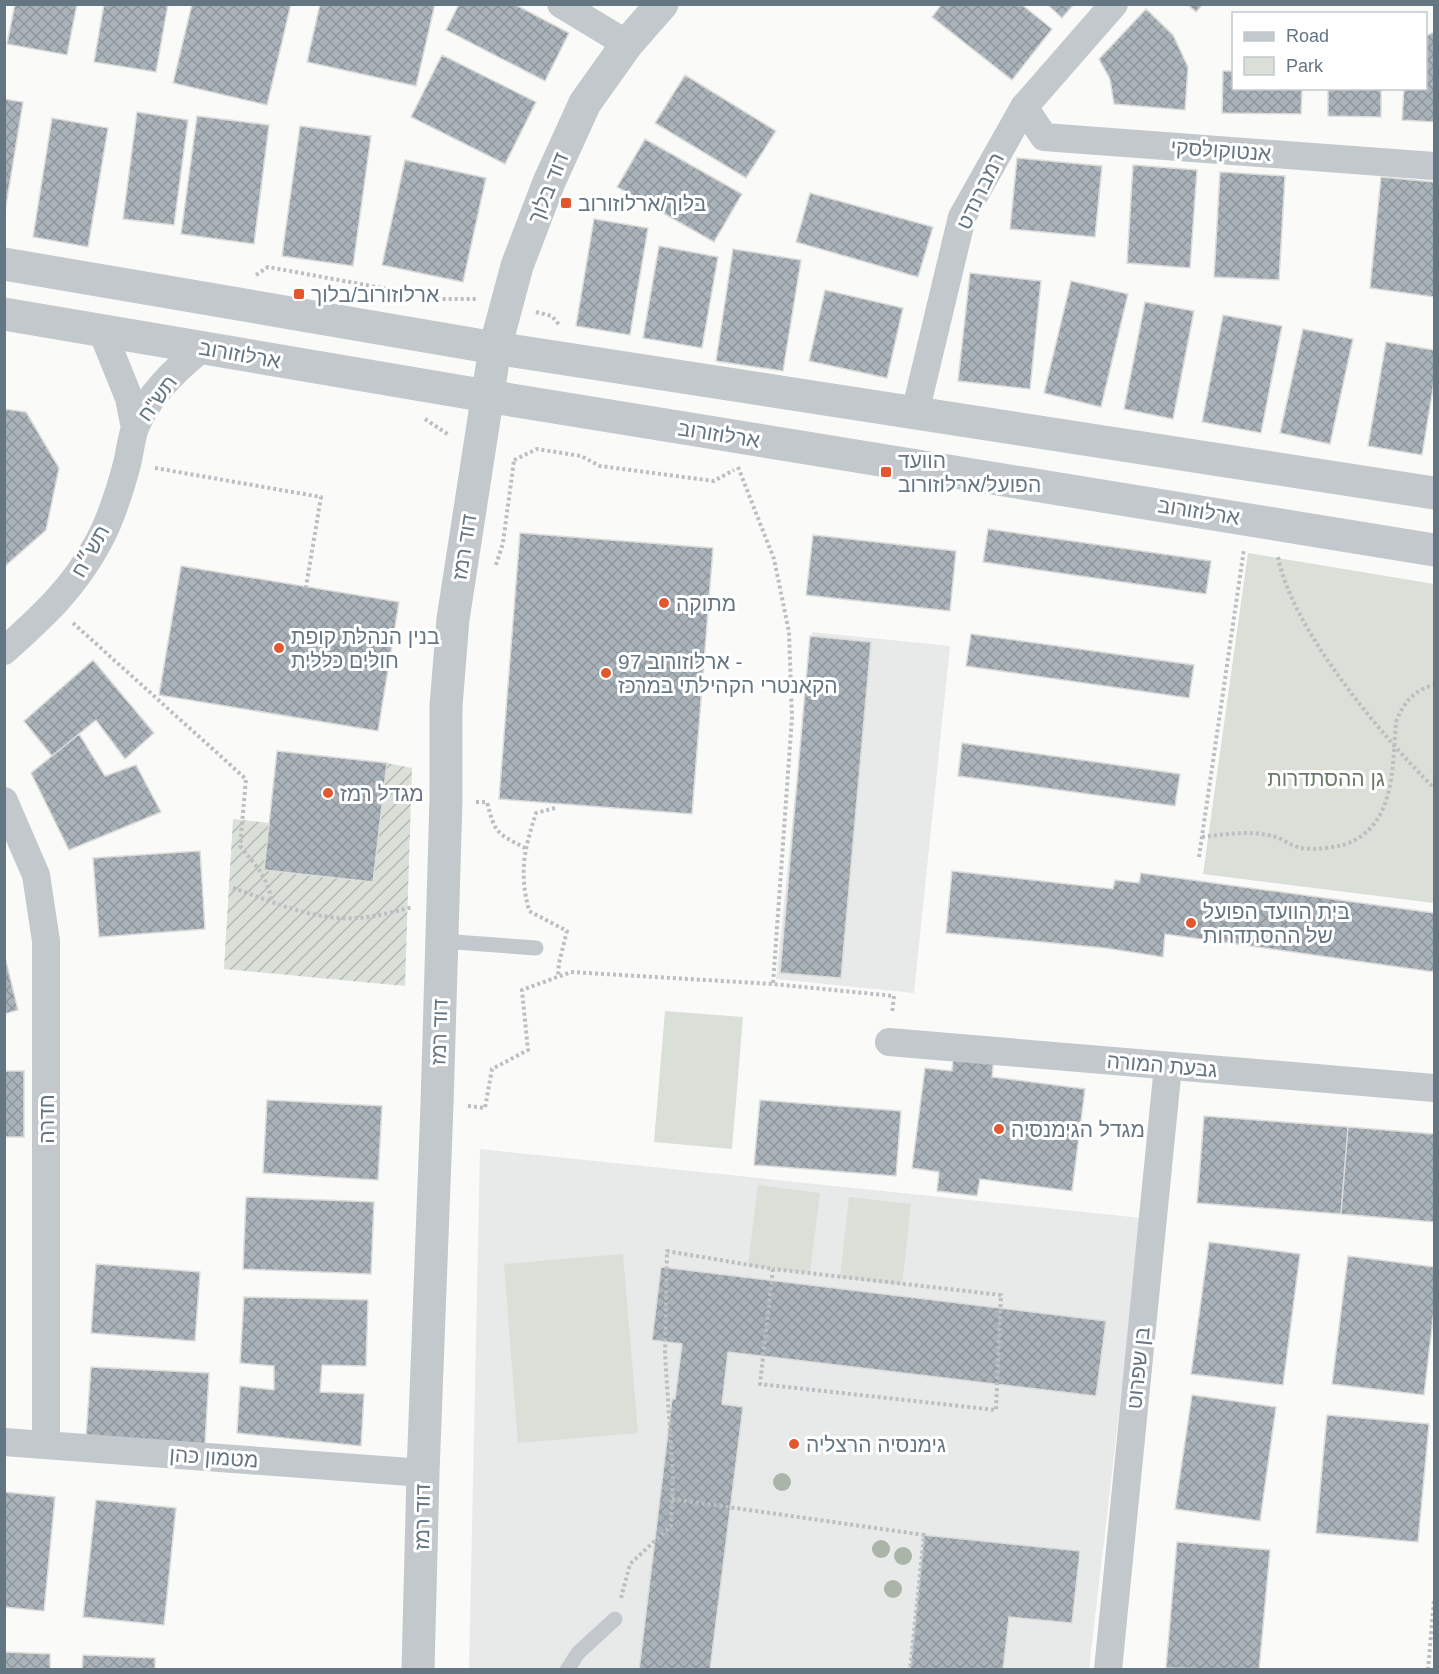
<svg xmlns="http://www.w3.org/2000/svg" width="1439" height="1674" viewBox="0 0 1439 1674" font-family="Helvetica,Heebo,sans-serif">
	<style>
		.built { fill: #e8e9e9 }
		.park { fill: #dadfd7 }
		.garden { fill: url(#garden-furrows) }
		.building { fill: url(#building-cross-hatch); stroke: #dcdcda; stroke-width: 1.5 }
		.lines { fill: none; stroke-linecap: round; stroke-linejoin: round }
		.path { stroke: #bbbfc2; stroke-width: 4; stroke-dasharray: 3 3; stroke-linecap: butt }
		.service { stroke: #c3c8cc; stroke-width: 15 }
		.minor { stroke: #c3c8cc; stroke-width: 28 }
		.tertiary { stroke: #c3c8cc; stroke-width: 33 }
		.tree { fill: #aab4a7 }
		.poi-dot { fill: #e4572e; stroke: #fff; stroke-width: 2 }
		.labels { text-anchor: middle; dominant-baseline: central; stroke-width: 6; stroke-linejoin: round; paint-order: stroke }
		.street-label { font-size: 21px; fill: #657683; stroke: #fff }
		.poi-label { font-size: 21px; fill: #657683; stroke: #fff; text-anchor: start }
		.park-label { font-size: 21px; fill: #687a64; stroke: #fff }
	</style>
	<defs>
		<pattern id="garden-furrows" width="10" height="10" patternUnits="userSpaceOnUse" patternTransform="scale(1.5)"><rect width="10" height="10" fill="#dadfd7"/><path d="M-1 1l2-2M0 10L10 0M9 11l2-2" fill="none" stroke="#b4b9b4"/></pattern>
		<pattern id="building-cross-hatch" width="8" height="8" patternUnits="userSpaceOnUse" patternTransform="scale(1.5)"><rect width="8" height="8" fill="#aab3b9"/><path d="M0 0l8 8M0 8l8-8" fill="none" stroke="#8e969c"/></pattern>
	</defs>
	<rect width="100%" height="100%" fill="#fafaf8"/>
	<path class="built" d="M 812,632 L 950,646 L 914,993 L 776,979 Z
		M 480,1149 L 1142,1218 L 1089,1669 L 469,1670 Z"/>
	<path class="park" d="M 1248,553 L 1434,584 L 1434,903 L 1203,874 Z
		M 665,1011 L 743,1017 L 732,1149 L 654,1142 Z
		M 758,1185 L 820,1193 L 810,1273 L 748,1266 Z
		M 849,1197 L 911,1204 L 902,1285 L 840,1278 Z
		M 623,1254 L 638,1433 L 518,1443 L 504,1264 Z"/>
	<path class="garden" d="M 387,763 L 412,768 L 405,986 L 224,969 L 233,819 L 269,823 L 264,870 L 373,882 Z"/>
	<path class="building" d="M 15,4 L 77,4 L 67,55 L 7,44 Z
		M 104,4 L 168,4 L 156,72 L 94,62 Z
		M 192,4 L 291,4 L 267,105 L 173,83 Z
		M 320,4 L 435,4 L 416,86 L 307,62 Z
		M 459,4 L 514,4 L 569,33 L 545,81 L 446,30 Z
		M 942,4 L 1021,4 L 1052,29 L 1012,80 L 932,17 Z
		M 1047,4 L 1074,4 L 1062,18 Z
		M 1187,4 L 1203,4 L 1196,12 Z
		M 1146,9 L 1173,35 L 1188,67 L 1185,110 L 1114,104 L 1110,79 L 1099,59 Z
		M 1434,32 L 1434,122 L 1402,120 L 1404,88 L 1426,88 L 1426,36 Z
		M 442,55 L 536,102 L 505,164 L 411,117 Z
		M 1223,71 L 1234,71 L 1234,88 L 1302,88 L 1301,114 L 1222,113 Z
		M 685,75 L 776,131 L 746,178 L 655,123 Z
		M 1328,88 L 1381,88 L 1381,117 L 1328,116 Z
		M 4,99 L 23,102 L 4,218 Z
		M 137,112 L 188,120 L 174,225 L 123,219 Z
		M 197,116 L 269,125 L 254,244 L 181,234 Z
		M 52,118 L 108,128 L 88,247 L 33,237 Z
		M 300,126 L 371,136 L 353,266 L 282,256 Z
		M 645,139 L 742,194 L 714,242 L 617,187 Z
		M 1017,158 L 1102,166 L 1095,237 L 1010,229 Z
		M 405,160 L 486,178 L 463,282 L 382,265 Z
		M 1133,165 L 1197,170 L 1190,268 L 1127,263 Z
		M 1220,172 L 1285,176 L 1279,280 L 1214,277 Z
		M 1381,177 L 1434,182 L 1434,297 L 1370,288 Z
		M 810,193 L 933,227 L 918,277 L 796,242 Z
		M 594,219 L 648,228 L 630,335 L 576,326 Z
		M 659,246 L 718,257 L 702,348 L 643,338 Z
		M 733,249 L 801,260 L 783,371 L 716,361 Z
		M 970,273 L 1041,281 L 1030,389 L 958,381 Z
		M 1071,281 L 1128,294 L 1101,407 L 1044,393 Z
		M 825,290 L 903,308 L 887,378 L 809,361 Z
		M 1145,302 L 1194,311 L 1173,419 L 1124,409 Z
		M 1223,315 L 1282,326 L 1261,433 L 1202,422 Z
		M 1303,329 L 1353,339 L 1330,444 L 1280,433 Z
		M 1386,342 L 1434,350 L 1434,382 L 1422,455 L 1368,446 Z
		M 4,409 L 26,412 L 59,468 L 46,530 L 4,567 Z
		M 988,529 L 1211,561 L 1206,594 L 983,562 Z
		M 520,533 L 713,548 L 692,814 L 499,799 Z
		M 813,535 L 956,551 L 950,611 L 806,595 Z
		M 181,566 L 399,602 L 378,731 L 159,695 Z
		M 971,634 L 1194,665 L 1189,698 L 966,666 Z
		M 810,636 L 871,642 L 841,978 L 780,973 Z
		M 93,660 L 154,733 L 125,759 L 96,720 L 52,756 L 24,721 Z
		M 79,734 L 105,776 L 136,765 L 161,812 L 69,850 L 31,773 Z
		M 962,743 L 1180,774 L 1175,806 L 958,776 Z
		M 277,751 L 387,763 L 373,882 L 264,870 Z
		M 200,851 L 205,929 L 99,937 L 93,858 Z
		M 952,871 L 1113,889 L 1115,880 L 1139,883 L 1141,873 L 1434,913 L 1434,972 L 1165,934 L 1163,957 L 1105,948 L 946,933 Z
		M 4,961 L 6,961 L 18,1010 L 4,1014 Z
		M 954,1051 L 994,1056 L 992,1077 L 1085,1089 L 1072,1191 L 980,1179 L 977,1196 L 937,1191 L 939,1172 L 912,1168 L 925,1068 L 952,1071 Z
		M 4,1071 L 24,1071 L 24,1137 L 4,1137 Z
		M 267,1100 L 382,1106 L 378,1180 L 263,1173 Z
		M 760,1100 L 901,1111 L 896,1176 L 754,1165 Z
		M 1204,1116 L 1348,1127 L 1341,1214 L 1197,1203 Z
		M 1348,1127 L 1434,1134 L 1434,1222 L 1341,1214 Z
		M 246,1197 L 374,1202 L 371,1274 L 243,1269 Z
		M 1209,1242 L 1300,1254 L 1283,1385 L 1191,1374 Z
		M 1348,1256 L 1434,1267 L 1434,1310 L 1424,1395 L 1332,1384 Z
		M 96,1264 L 200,1272 L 195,1341 L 91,1333 Z
		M 661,1267 L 1106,1321 L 1096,1396 L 728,1352 L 722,1404 L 743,1407 L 710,1670 L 639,1670 L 672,1399 L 675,1399 L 682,1344 L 652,1340 Z
		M 244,1297 L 368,1300 L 366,1366 L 322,1365 L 320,1392 L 364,1394 L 361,1446 L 237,1433 L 240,1386 L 274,1390 L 274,1366 L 240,1363 Z
		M 91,1367 L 209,1373 L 205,1444 L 86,1437 Z
		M 1192,1395 L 1276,1407 L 1260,1521 L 1175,1509 Z
		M 1327,1415 L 1429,1424 L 1418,1542 L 1316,1533 Z
		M 4,1492 L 55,1497 L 44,1611 L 4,1607 Z
		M 96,1500 L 176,1508 L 164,1625 L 83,1617 Z
		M 924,1535 L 1080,1551 L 1072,1623 L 1009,1617 L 1003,1670 L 910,1670 Z
		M 1177,1542 L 1270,1550 L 1259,1670 L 1166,1668 Z
		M 4,1652 L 50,1654 L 50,1670 L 4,1670 Z
		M 83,1655 L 155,1658 L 155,1670 L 82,1670 Z"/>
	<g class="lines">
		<path class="path" d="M 256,275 L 268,267 L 442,299 L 476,299
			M 536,312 L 552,316 L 560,326
			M 425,419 L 449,435
			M 514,460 L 537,449 L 581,456 L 600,466 L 714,481 L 734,470
			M 738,467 L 774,559 L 789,632 L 792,717 L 773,984
			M 155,468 L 321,497 L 306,587
			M 1278,557 C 1292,630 1382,736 1434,788
			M 496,565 L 503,543 L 514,460
			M 73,623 L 246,779 L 240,846 C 255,864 268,878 272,902
			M 476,802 L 487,802 C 495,834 497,833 525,848
			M 555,808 L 536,813 C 524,851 519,871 529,911 L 567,931 L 559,963 L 558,976
			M 1202,837 C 1226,834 1252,830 1276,837 C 1284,840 1292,846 1301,848 C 1315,850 1330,848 1343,845 C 1396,828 1392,768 1396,722 C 1403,703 1414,690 1434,685
			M 1199,857 L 1244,549
			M 233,888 C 268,900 303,916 340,918 C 365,920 389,913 413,907
			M 468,1106 L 485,1108 L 492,1069 L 528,1050 L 522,990 L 571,972 L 773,984 L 894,996 L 892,1014
			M 672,1499 L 924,1535 L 910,1670
			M 621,1598 L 630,1564 L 671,1526 L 673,1477 L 665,1354 L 667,1251 L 773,1269 L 760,1384 L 996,1410 L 1001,1295 L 773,1269
			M 1428,1670 L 1434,1600"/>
		<path class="service" d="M 441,941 L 536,948
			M 567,1670 L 578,1653 L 615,1619"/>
		<path class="minor" d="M 561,4 L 627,44
			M 1024,107 L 1044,137 L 1434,166
			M 102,331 L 129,398 L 135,428
			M 915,413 L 962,217 L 1024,107 L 1114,4
			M 4,651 C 43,616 74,588 99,541 C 112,517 120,490 127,464 C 130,452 131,439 135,428 C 147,396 176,369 202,348
			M 4,801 L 36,875 L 46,941 L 46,1445
			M 889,1042 L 1434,1088
			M 4,1442 L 423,1473
			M 1108,1670 L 1168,1066"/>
		<path class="tertiary" d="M 4,264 L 495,348 L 1434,493
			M 4,314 L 487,396 L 1434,550
			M 418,1670 L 423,1473 L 437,1105 L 446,799 L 446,706 L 453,619 L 495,348 L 517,266 L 549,182 L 585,103 L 627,44 L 662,4"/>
	</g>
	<g class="tree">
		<circle cx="782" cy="1482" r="9"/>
		<circle cx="881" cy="1549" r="9"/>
		<circle cx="903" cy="1556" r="9"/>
		<circle cx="893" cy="1589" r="9"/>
	</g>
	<g class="poi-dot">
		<rect x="560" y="197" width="12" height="12" rx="3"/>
		<rect x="293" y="288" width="12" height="12" rx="3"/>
		<rect x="880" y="466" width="12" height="12" rx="3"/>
		<circle cx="664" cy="603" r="6"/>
		<circle cx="279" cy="648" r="6"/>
		<circle cx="606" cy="673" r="6"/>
		<circle cx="328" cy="793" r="6"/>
		<circle cx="1191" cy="923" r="6"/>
		<circle cx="999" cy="1129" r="6"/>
		<circle cx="794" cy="1444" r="6"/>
	</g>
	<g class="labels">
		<g class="street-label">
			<text transform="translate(1221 150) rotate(4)">אנטוקולסקי</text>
			<text transform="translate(548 188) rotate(-68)">דוד בלוך</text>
			<text transform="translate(980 191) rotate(-64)">רמברנדט</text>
			<text transform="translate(240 354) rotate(10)">ארלוזורוב</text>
			<text transform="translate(157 398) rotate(-54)">תש"ח</text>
			<text transform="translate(719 434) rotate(9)">ארלוזורוב</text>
			<text transform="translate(1199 511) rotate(9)">ארלוזורוב</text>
			<text transform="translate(464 547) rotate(-81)">דוד רמז</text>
			<text transform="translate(90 551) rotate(-61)">תש״ח</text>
			<text transform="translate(439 1032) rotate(-88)">דוד רמז</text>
			<text transform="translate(1162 1065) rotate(5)">גבעת המורה</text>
			<text transform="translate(46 1119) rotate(-90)">חדרה</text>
			<text transform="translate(1138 1368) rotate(-84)">בן שפרוט</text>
			<text transform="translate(214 1457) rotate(4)">מטמון כהן</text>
			<text transform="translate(422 1517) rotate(-89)">דוד רמז</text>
		</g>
		<g class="poi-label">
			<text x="578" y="203">בלוך/ארלוזורוב</text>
			<text x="311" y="294">ארלוזורוב/בלוך</text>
			<text x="898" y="460">הוועד<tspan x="898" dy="24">הפועל/ארלוזורוב</tspan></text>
			<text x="676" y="603">מתוקה</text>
			<text x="291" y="636">בנין הנהלת קופת<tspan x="291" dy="24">חולים כללית</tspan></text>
			<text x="618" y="661">ארלוזורוב 97 -<tspan x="618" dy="24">הקאנטרי הקהילתי במרכז</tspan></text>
			<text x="340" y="793">מגדל רמז</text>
			<text x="1203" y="911">בית הוועד הפועל<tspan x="1203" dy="24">של ההסתדרות</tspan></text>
			<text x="1011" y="1129">מגדל הגימנסיה</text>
			<text x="806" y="1444">גימנסיה הרצליה</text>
		</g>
		<g class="park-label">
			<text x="1326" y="778">גן ההסתדרות</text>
		</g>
	</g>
	<rect width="1439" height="1674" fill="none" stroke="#657683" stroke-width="12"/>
	<rect x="1232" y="12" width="195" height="78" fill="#ffffff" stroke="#c1c8cd" stroke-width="1.5"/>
	<rect x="1244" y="32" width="30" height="9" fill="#c3c8cc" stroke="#c1c8cd" stroke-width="1.5"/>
	<text x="1286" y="42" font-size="18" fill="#657683">Road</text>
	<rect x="1244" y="57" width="30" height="18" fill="#dadfd7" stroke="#c1c8cd" stroke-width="1.5"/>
	<text x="1286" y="72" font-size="18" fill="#657683">Park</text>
</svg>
